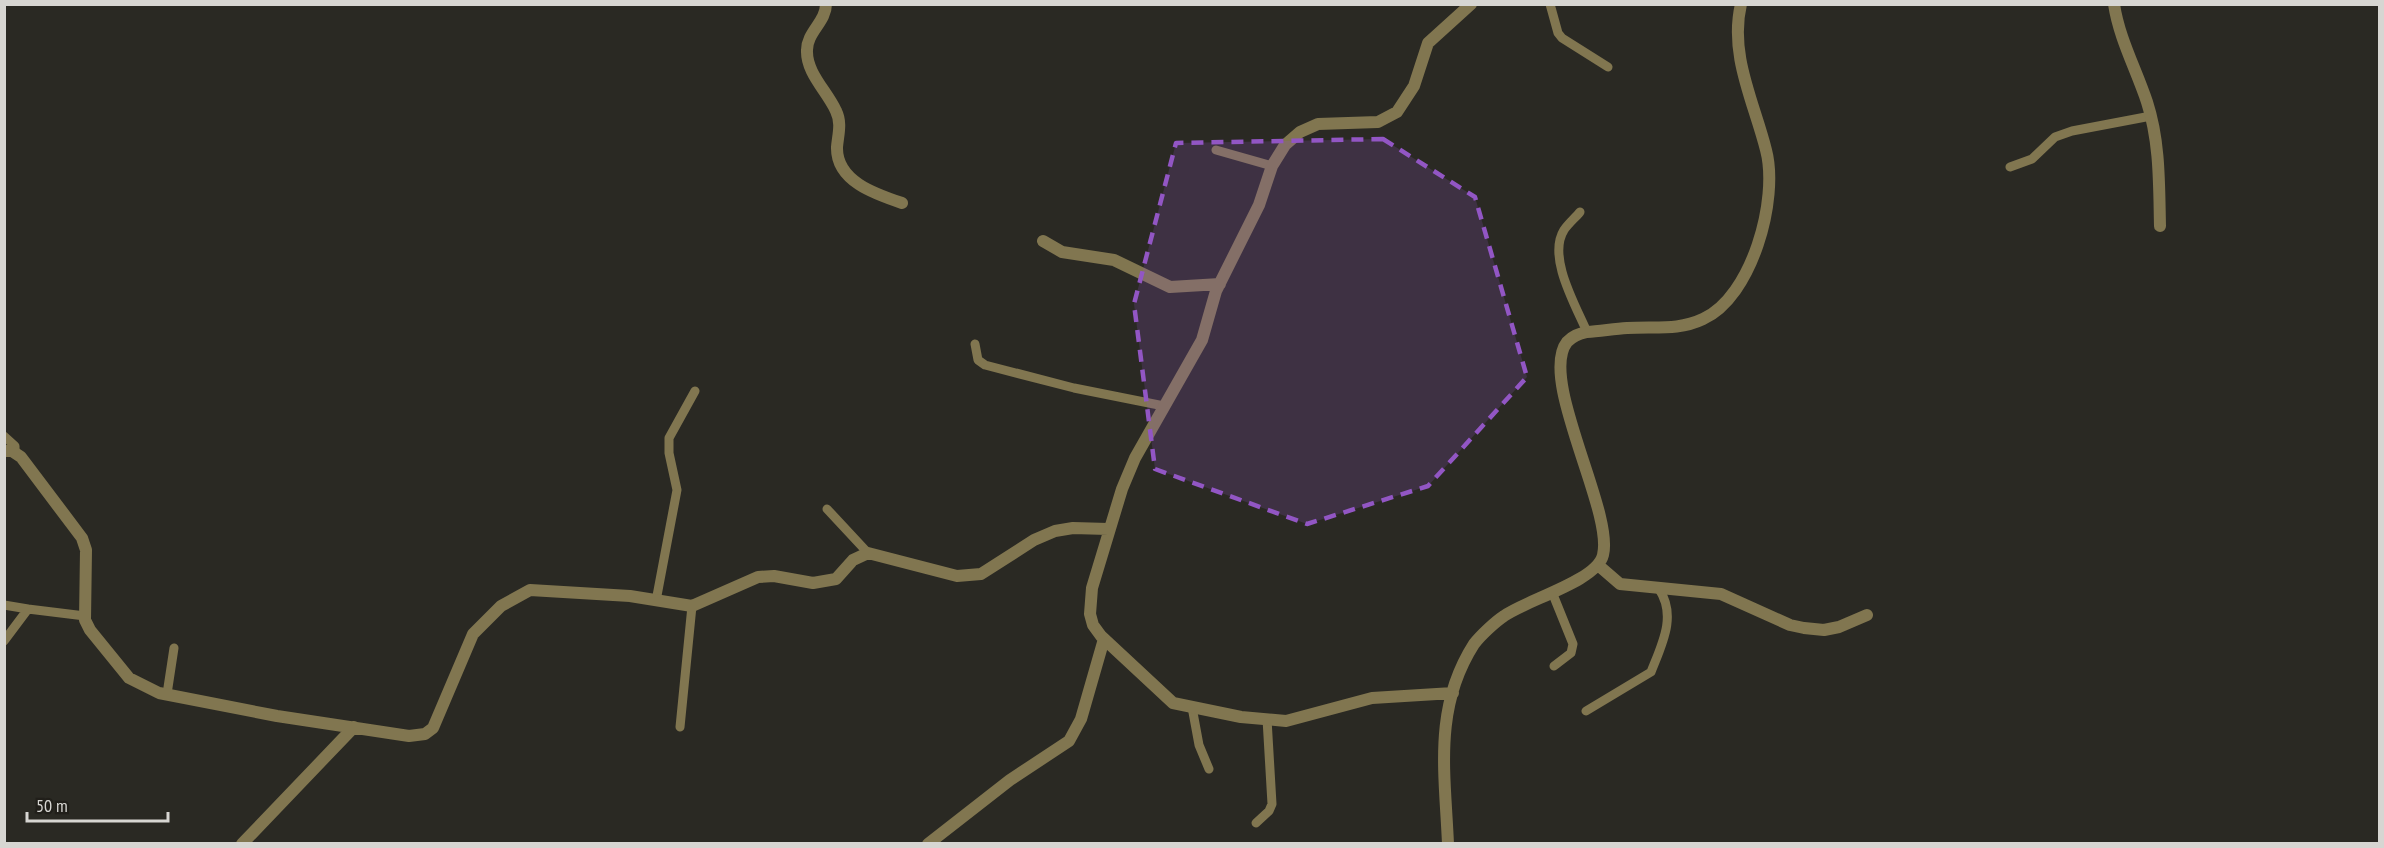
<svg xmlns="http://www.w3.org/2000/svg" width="2384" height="848" viewBox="0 0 2384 848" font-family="'PT Sans Narrow',sans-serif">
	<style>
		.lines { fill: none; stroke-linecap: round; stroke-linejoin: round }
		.service { stroke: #817650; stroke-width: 9 }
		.minor { stroke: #817650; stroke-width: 12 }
		.marked { fill: #9256c4; fill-opacity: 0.2; stroke: #9256c4; stroke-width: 4.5; stroke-dasharray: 12 8; stroke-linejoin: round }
	</style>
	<rect width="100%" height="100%" fill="#2a2923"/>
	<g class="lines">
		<path class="service" d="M 1550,4 L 1558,33 L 1562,38 L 1608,67
			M 1216,150 L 1272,166
			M 2010,167 L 2032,159 L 2055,137 L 2072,131 L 2151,116
			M 1580,212 C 1575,218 1568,224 1564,230 C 1547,257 1576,306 1587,332
			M 975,344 L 978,360 L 985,365 L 1074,388 L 1164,406
			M 4,436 L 15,446 L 15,453
			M 827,509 L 868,553
			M 1552,592 L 1573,644 L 1571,653 L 1554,666
			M 656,601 L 677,490 L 669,453 L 669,438 L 695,391
			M 4,605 L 28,609
			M 4,641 L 28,609 L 85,616
			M 167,694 L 174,648
			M 1192,707 L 1199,745 L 1209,769
			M 1586,711 L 1651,672 C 1662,644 1677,616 1659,589
			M 680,727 L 692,606
			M 1256,823 L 1269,811 L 1272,804 L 1267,719"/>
		<path class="minor" d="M 826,4 C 826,22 807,32 807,50 C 806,73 827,91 836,111 C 842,123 838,135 837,147 C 836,181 875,194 902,203
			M 2114,4 C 2119,38 2136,69 2147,102 C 2160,142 2159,184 2160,226
			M 1043,241 L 1062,252 L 1114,260 L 1170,287 L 1220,284
			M 4,451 L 12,451 L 21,457 L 82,538 L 86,550 L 85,620 L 90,630 L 129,678 L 159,693 L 277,716 L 409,736 L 425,734 L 433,728 L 473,634 L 501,606 L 530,590 L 630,596 L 692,606 L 758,577 L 774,576 L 813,583 L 836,579 L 853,560 L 868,553 L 957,576 L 981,574 L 1034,540 L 1055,531 L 1073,528 L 1108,529
			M 1598,565 L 1620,584 L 1721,594 L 1790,625 L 1804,628 L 1824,630 L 1839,627 L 1867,615
			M 1453,693 L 1372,698 L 1286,721 L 1241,717 L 1173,703 L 1101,636 L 1093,625 L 1090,614 L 1092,588 L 1122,489 L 1135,458 L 1202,340 L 1216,291 L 1259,205 L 1272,166 L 1285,145 L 1300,132 L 1318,124 L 1378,122 L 1397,112 L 1414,86 L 1428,43 L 1471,4
			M 242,844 L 354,727
			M 928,844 L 1010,780 L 1069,741 L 1081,719 L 1104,639
			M 1448,844 C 1445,773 1433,708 1474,644 C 1481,635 1495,622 1504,616 C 1526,600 1597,581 1603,555 C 1614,511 1538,379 1567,342 C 1573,336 1578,334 1587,332 C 1600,331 1614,329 1627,328 C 1654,326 1678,331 1703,319 C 1752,297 1779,199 1766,150 C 1754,102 1729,55 1741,4"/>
	</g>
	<path class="marked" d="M 1383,139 L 1475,197 L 1527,377 L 1428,486 L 1307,524 L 1155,469 L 1134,304 L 1176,143 Z"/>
	<rect width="2384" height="848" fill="none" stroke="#d7d6d2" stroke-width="12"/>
	<path d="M27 812v9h141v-9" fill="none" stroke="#d7d6d2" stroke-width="3"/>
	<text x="36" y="812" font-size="18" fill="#d7d6d2" stroke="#211f1a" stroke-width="4.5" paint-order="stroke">50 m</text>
</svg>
